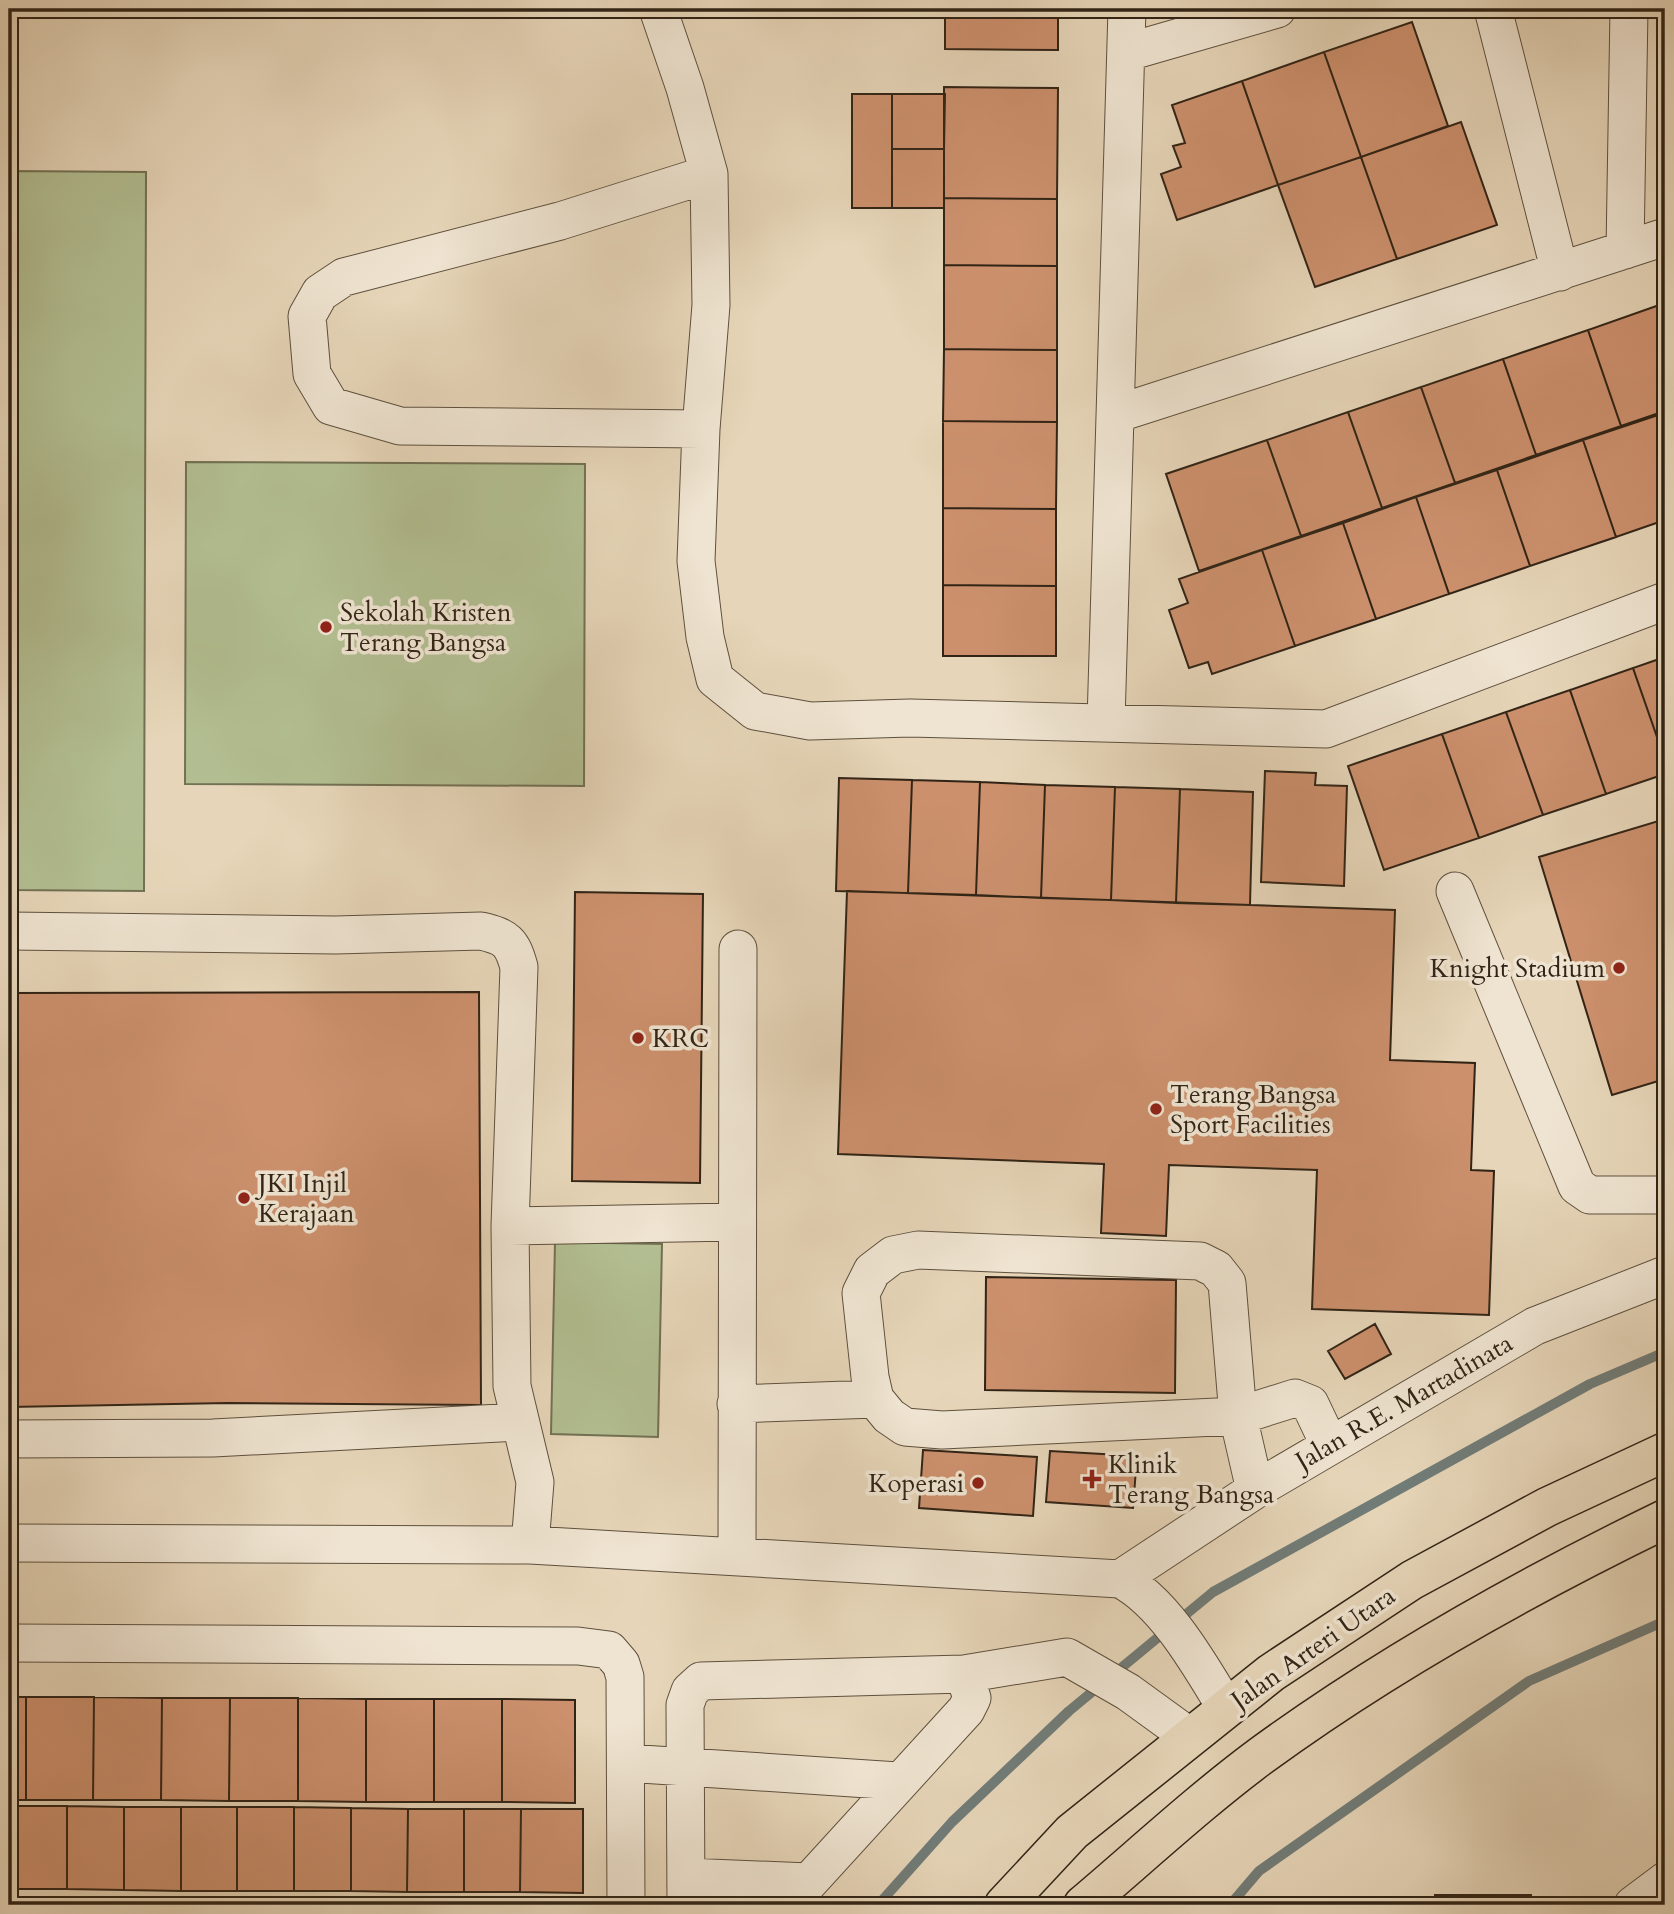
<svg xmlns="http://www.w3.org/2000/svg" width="1674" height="1914" viewBox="0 0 1674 1914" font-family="Cardo,serif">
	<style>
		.green { fill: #b2be91; stroke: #727154; stroke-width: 2 }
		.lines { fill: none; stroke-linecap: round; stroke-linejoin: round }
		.stream { stroke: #717c78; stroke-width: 10 }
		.building { fill: #cc906d; stroke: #312416; stroke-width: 2 }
		.minor-casing { stroke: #5e503e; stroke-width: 39 }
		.highway-casing { stroke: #312416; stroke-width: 41 }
		.minor { stroke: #efe4d1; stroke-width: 37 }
		.highway { stroke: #e6d5b8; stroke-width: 38 }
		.poi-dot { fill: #8f2418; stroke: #efe4d1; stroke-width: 2.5 }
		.labels { text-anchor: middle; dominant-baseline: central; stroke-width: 7; stroke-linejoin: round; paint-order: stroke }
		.poi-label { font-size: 26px; fill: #312416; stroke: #efe4d1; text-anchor: start }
		.street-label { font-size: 26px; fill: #312416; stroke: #efe4d1 }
	</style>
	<rect width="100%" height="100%" fill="#e6d5b8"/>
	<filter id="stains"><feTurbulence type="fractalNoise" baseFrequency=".00286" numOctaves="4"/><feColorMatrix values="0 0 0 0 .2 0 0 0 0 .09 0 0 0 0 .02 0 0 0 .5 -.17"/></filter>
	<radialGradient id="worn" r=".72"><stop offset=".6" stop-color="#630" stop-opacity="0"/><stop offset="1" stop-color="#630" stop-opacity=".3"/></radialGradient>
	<path class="green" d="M 9,171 L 146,172 L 144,891 L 9,890 Z
		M 186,462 L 585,464 L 584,786 L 185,784 Z
		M 555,1242 L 662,1244 L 658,1437 L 551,1434 Z"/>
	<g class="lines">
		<path class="stream" d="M 878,1905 L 952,1822 L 1069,1711 L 1213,1592 L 1590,1384 L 1665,1352
			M 1230,1905 L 1259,1871 L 1529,1681 L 1665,1621"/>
	</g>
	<path class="building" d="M 945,9 L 1058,9 L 1058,50 L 945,49 Z
		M 1412,22 L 1448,126 L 1361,157 L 1324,52 Z
		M 1324,52 L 1361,157 L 1278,185 L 1242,81 Z
		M 1242,81 L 1278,185 L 1177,220 L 1161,174 L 1181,167 L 1173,146 L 1185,143 L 1172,105 Z
		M 944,87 L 1058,88 L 1057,199 L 944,198 Z
		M 852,94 L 892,94 L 892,208 L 852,208 Z
		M 892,94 L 945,94 L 944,149 L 892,149 Z
		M 1461,122 L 1497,225 L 1397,259 L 1361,157 Z
		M 892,149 L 944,149 L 944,208 L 892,208 Z
		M 1361,157 L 1397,259 L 1315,287 L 1278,185 Z
		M 944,198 L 1057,199 L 1057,266 L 944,265 Z
		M 944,265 L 1057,266 L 1057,350 L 944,349 Z
		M 1665,303 L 1665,411 L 1621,426 L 1588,330 Z
		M 1588,330 L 1621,426 L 1536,455 L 1503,359 Z
		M 944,349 L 1057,350 L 1057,422 L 943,421 Z
		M 1503,359 L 1536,455 L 1455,483 L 1421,387 Z
		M 1421,387 L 1455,483 L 1382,508 L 1348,412 Z
		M 1348,412 L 1382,508 L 1301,536 L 1267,440 Z
		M 1661,414 L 1665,427 L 1665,520 L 1616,537 L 1583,440 Z
		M 943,421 L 1057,422 L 1056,509 L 943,508 Z
		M 1267,440 L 1301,536 L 1199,571 L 1166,474 Z
		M 1583,440 L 1616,537 L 1530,566 L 1497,470 Z
		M 1497,470 L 1530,566 L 1449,594 L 1416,497 Z
		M 1416,497 L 1449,594 L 1376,619 L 1343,523 Z
		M 943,508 L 1056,509 L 1056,586 L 943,585 Z
		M 1343,523 L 1376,619 L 1295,646 L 1262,550 Z
		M 1262,550 L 1295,646 L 1212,674 L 1208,662 L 1189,668 L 1169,610 L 1188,603 L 1179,579 Z
		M 943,585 L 1056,586 L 1056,656 L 943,656 Z
		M 1665,657 L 1665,760 L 1633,668 Z
		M 1633,668 L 1665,760 L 1665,774 L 1606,794 L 1570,690 Z
		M 1570,690 L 1606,794 L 1543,815 L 1506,712 Z
		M 1506,712 L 1543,815 L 1479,838 L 1442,734 Z
		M 1442,734 L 1479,838 L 1384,870 L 1348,766 Z
		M 1265,771 L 1316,773 L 1315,785 L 1347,786 L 1344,886 L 1261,882 Z
		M 839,778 L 912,780 L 908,893 L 836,891 Z
		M 912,780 L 980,782 L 976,895 L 908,893 Z
		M 980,782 L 1045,785 L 1041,898 L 976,895 Z
		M 1045,785 L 1115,787 L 1111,900 L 1041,898 Z
		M 1115,787 L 1180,789 L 1176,903 L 1111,900 Z
		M 1180,789 L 1253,792 L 1250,905 L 1176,903 Z
		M 1665,819 L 1665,1079 L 1612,1095 L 1539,857 Z
		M 847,891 L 1395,910 L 1390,1060 L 1475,1063 L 1471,1170 L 1494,1171 L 1489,1315 L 1312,1309 L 1317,1170 L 1169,1165 L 1166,1236 L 1101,1233 L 1104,1164 L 838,1154 Z
		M 575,892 L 703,894 L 700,1183 L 572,1181 Z
		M 479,992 L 481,1405 L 228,1403 L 9,1407 L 9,993 Z
		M 986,1277 L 1176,1280 L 1175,1393 L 985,1390 Z
		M 1375,1324 L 1391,1354 L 1345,1379 L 1328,1351 Z
		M 923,1450 L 1037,1457 L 1033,1516 L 919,1508 Z
		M 1050,1451 L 1137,1456 L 1133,1508 L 1046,1502 Z
		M 9,1697 L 26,1697 L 26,1800 L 9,1800 Z
		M 26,1697 L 94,1697 L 93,1800 L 26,1800 Z
		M 94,1697 L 162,1698 L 161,1800 L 93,1800 Z
		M 162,1698 L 230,1698 L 229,1801 L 161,1800 Z
		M 230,1698 L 298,1698 L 298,1801 L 229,1801 Z
		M 298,1698 L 366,1699 L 366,1802 L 298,1801 Z
		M 366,1699 L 434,1699 L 434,1802 L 366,1802 Z
		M 434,1699 L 502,1699 L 502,1802 L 434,1802 Z
		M 502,1699 L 575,1700 L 575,1803 L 502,1802 Z
		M 9,1806 L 11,1806 L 10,1889 L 9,1889 Z
		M 11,1806 L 67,1806 L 67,1889 L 10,1889 Z
		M 67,1806 L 124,1807 L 124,1890 L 67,1889 Z
		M 124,1807 L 181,1807 L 181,1891 L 124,1890 Z
		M 181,1807 L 237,1807 L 237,1891 L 181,1891 Z
		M 237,1807 L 294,1807 L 294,1891 L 237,1891 Z
		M 294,1807 L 351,1808 L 351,1891 L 294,1891 Z
		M 351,1808 L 408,1809 L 407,1892 L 351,1891 Z
		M 408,1809 L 464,1809 L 464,1892 L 407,1892 Z
		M 464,1809 L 521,1809 L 520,1892 L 464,1892 Z
		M 521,1809 L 583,1809 L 583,1893 L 520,1892 Z
		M 1435,1895 L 1531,1895 L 1531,1905 L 1435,1905 Z"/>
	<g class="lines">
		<g class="minor-casing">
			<path id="minor" d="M 658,9 L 685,88 L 709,174 L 711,305 L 701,429 L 696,561 L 705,637 L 715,679 L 755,711 L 810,721 L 910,718 L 1326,729 L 1665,601
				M 1493,9 L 1560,272
				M 1128,52 L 1277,9
				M 1625,250 L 1629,9
				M 1116,414 L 1665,237
				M 701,429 L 400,426 L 331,406 L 312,374 L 307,316 L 320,293 L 344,277 L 560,221 L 709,174
				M 1106,722 L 1127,9
				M 1455,891 L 1577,1186 L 1590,1195 L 1665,1195
				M 9,931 L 336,935 L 481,931 C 507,937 512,942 519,967 L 510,1226 L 512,1386 L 535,1482 L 530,1545
				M 510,1226 L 735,1222
				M 736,1404 L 875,1399
				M 9,1439 L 213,1438 L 519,1422
				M 1255,1490 L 1238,1416 L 1227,1283 L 1216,1269 L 1200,1261 L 918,1250 L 893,1255 L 872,1271 L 861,1293 L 870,1377 L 875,1399 L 889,1416 L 905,1427 L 942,1430 L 1238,1416 L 1295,1398 L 1310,1404 L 1329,1444
				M 9,1543 L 530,1545 L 1120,1579 C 1164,1601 1200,1665 1226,1708
				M 737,1554 L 738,949
				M 1120,1579 L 1255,1490 L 1535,1326 L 1665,1275
				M 9,1643 L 578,1646 L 609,1650 L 621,1664 L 625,1677 L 626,1905
				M 964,1674 L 1067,1657 L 1128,1692 L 1190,1737
				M 626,1763 L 898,1781
				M 686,1877 L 809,1882
				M 686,1905 L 685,1705 L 690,1691 L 701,1681 L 964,1674 L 972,1698 L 966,1710 L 788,1905
				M 1633,1905 L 1665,1881"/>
		</g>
		<g class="highway-casing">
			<path id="highway" d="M 1004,1905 L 1072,1832 L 1271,1673 L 1412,1580 L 1547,1507 L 1665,1452
				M 1083,1905 C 1142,1855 1200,1801 1262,1755 C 1388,1663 1525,1587 1665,1519"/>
		</g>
		<use href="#minor" class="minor"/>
		<use href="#highway" class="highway"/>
	</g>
	<g class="poi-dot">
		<circle cx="326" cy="627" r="7"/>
		<circle cx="1619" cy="968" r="7"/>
		<circle cx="638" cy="1038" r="7"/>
		<circle cx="1156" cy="1109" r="7"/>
		<circle cx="244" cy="1198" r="7"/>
		<path d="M1088.5 1468.5h7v7h7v7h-7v7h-7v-7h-7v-7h7z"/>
		<circle cx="978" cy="1483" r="7"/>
	</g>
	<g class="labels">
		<g class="poi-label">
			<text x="340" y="612">Sekolah Kristen<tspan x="340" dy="30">Terang Bangsa</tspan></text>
			<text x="1605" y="968" text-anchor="end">Knight Stadium</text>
			<text x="652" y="1038">KRC</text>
			<text x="1170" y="1094">Terang Bangsa<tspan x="1170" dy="30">Sport Facilities</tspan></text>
			<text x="258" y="1183">JKI Injil<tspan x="258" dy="30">Kerajaan</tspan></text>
			<text x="1108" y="1464">Klinik<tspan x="1108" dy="30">Terang Bangsa</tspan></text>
			<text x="964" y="1483" text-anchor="end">Koperasi</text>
		</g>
		<g class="street-label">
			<text transform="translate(1404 1402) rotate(-30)">Jalan R.E. Martadinata</text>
			<text transform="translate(1313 1648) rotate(-35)">Jalan Arteri Utara</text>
		</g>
	</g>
	<rect width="1674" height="1914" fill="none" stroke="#e6d5b8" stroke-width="35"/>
	<rect x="10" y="10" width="1653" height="1893" fill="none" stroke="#312416" stroke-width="3.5"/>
	<rect x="18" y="18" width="1639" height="1879" fill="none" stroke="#312416" stroke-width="2"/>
	<rect width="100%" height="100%" filter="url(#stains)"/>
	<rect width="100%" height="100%" fill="url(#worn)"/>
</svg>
